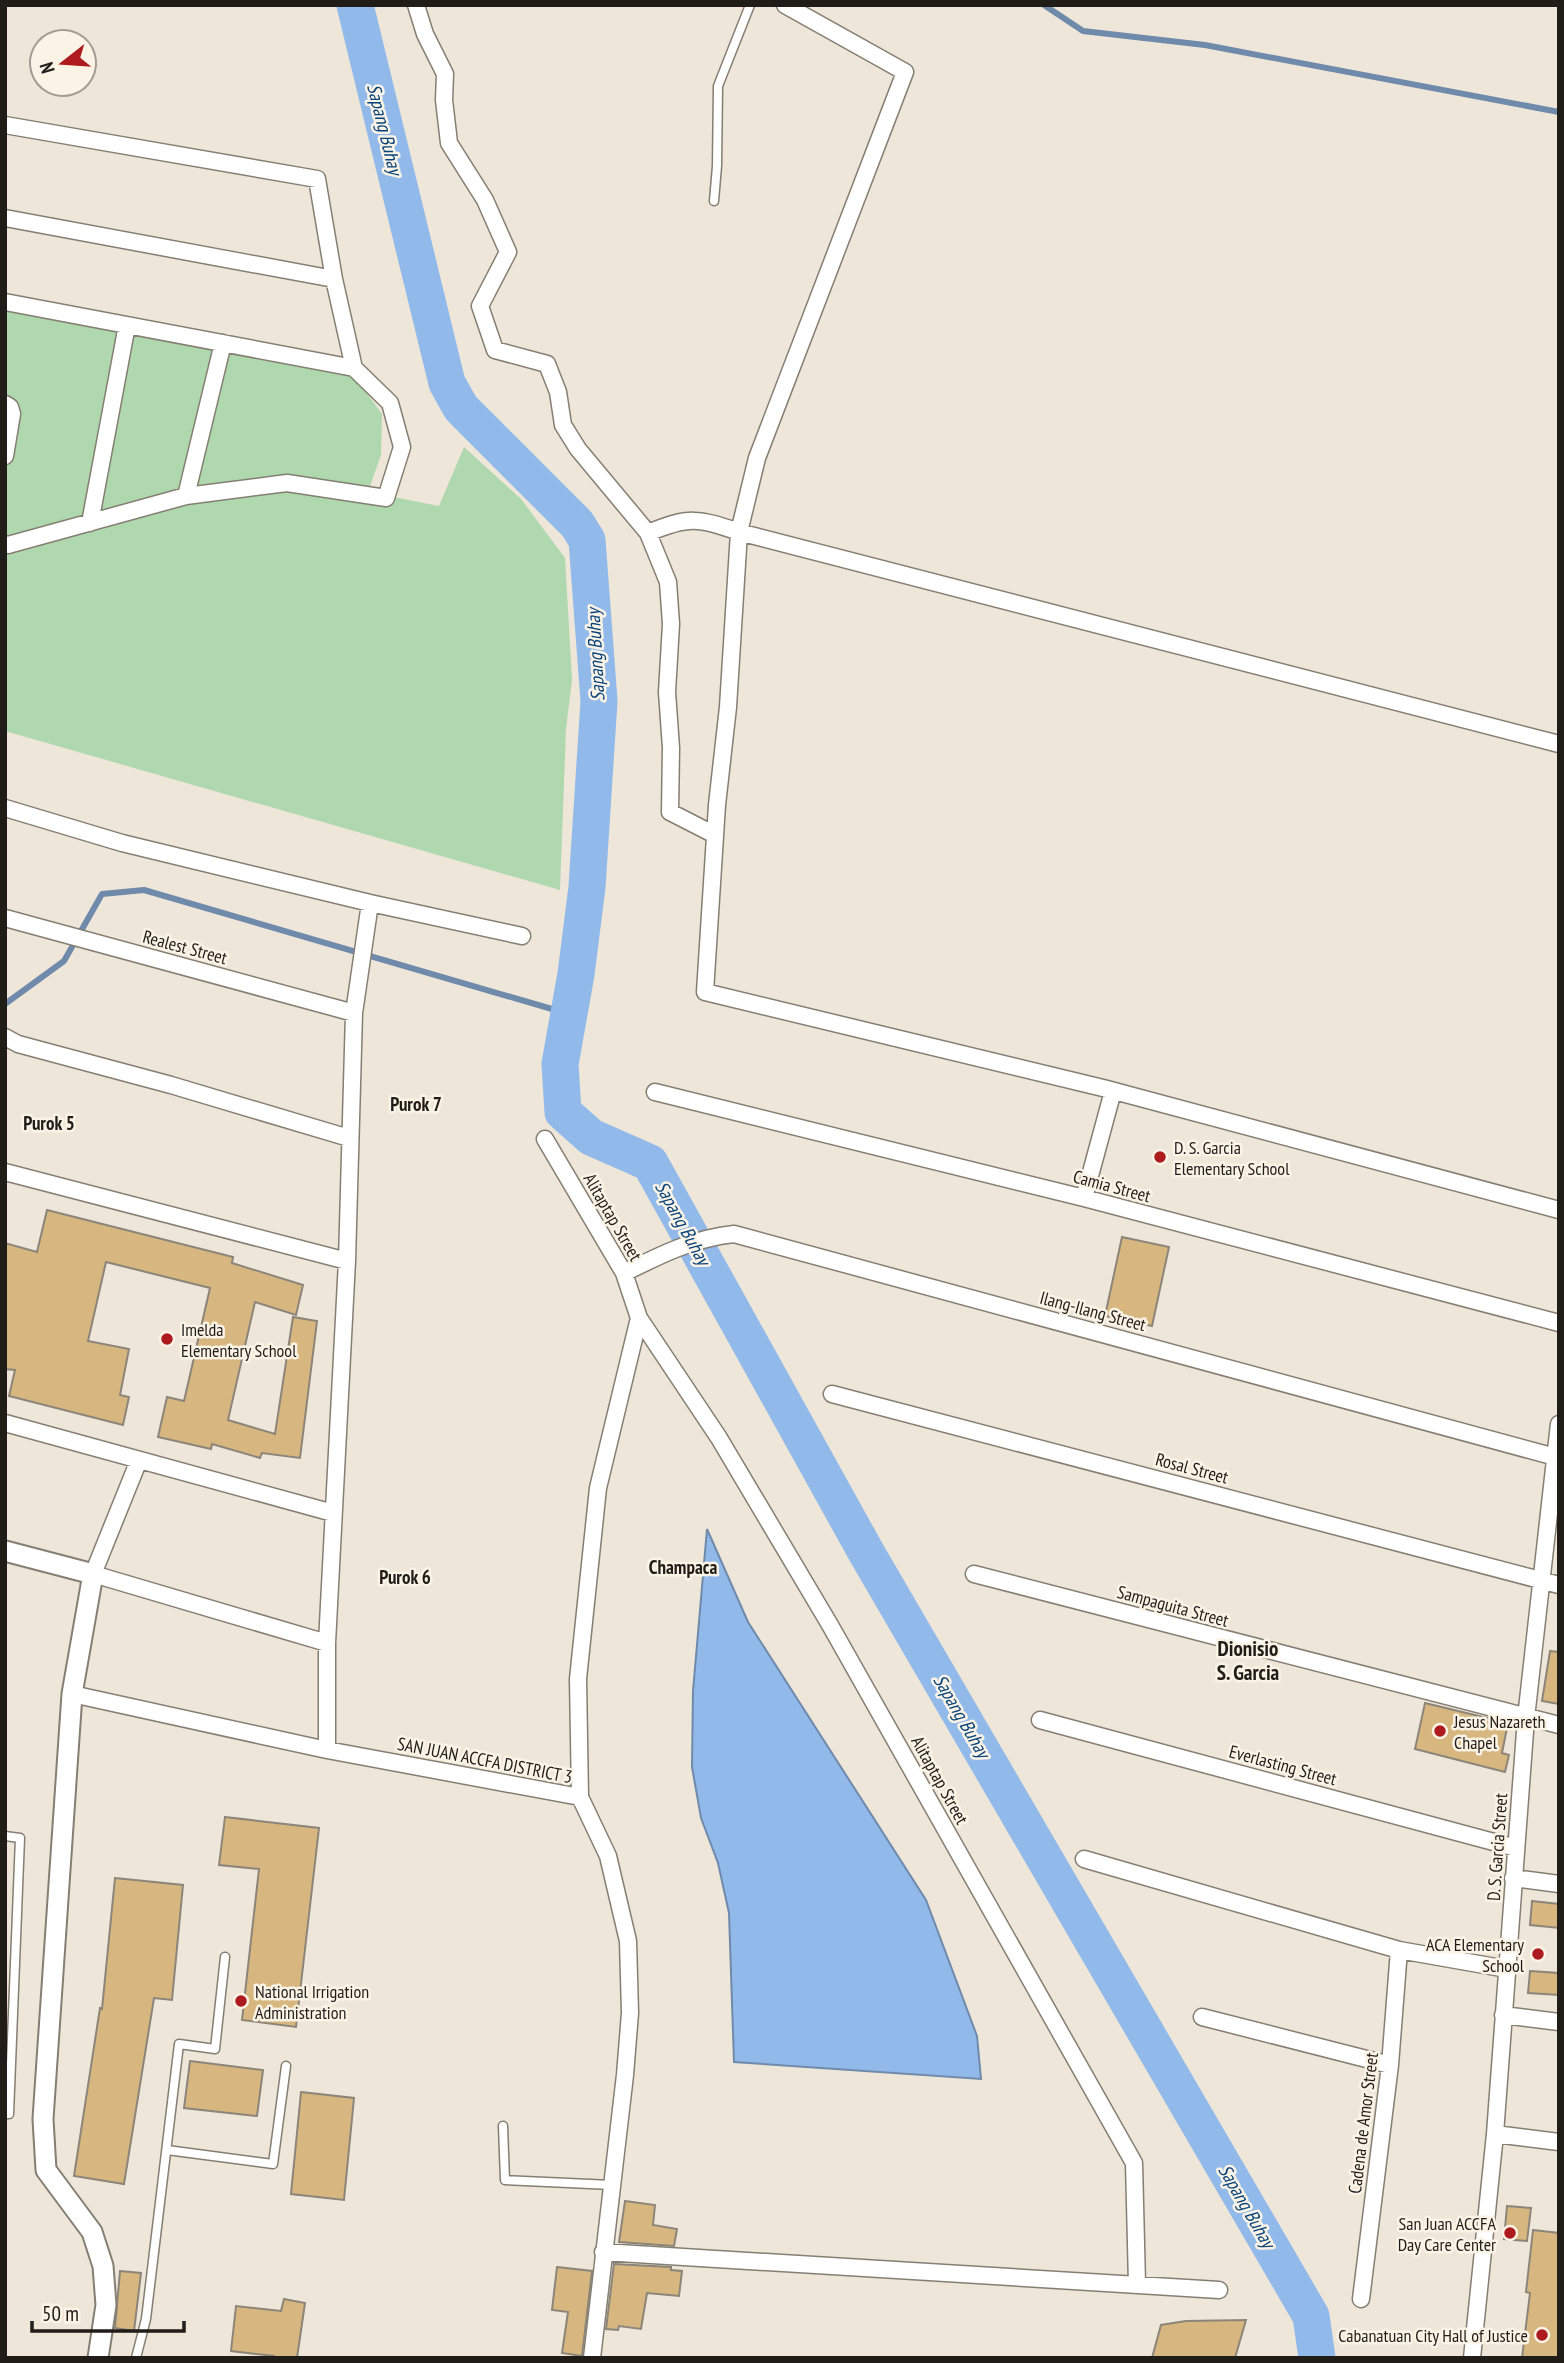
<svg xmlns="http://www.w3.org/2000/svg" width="1564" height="2363" viewBox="0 0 1564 2363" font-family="'PT Sans Narrow',sans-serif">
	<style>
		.green { fill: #afd8ae }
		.water { fill: #91b9ea; stroke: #6f8aab; stroke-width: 2 }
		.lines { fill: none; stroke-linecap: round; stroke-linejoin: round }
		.stream { stroke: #6f8aab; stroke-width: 6 }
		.river { stroke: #91b9ea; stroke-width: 37 }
		.building { fill: #d7b77f; stroke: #8c8579; stroke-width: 2 }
		.service-casing { stroke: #857e72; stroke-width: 11 }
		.minor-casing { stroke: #857e72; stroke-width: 19 }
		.tertiary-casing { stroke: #857e72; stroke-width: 23 }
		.service { stroke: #fff; stroke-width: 8 }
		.minor { stroke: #fff; stroke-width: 16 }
		.tertiary { stroke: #fff; stroke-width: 19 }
		.poi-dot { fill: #ad1b1e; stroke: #fbf4e6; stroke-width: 2.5 }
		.labels { text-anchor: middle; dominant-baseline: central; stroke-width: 5; stroke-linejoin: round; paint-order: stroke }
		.street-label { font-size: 18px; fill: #201d19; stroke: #fbf4e6 }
		.poi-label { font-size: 18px; fill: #201d19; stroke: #fbf4e6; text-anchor: start }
		.water-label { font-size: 19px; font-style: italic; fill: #07427c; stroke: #fbf4e6 }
		.neighbourhood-label { font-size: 19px; font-weight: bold; fill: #201d19; stroke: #fbf4e6 }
		.quarter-label { font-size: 21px; font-weight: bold; fill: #201d19; stroke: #fbf4e6 }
	</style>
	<rect width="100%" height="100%" fill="#eee6d9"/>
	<path class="green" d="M 5,307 L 352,373 L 382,414 L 381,455 L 368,492 L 439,506 L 464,447 L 521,499 L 565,558 L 572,680 L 566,729 L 560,890 L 5,731 Z"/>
	<path class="water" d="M 707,1529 L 748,1622 L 926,1900 L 977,2036 L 981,2079 L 734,2062 L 729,1913 L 718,1863 L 701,1818 L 692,1767 L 693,1691 Z"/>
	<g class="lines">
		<path class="stream" d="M 1044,5 L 1083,31 L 1205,45 L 1559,112
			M 5,1004 L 64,961 L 102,894 L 144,890 L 569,1014"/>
		<path class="river" d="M 355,5 L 447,383 L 461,408 L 577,524 L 587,540 L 599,701 L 587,887 L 576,974 L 560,1064 L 563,1112 L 591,1137 L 650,1163 L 866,1552 L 1311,2316 L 1317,2358"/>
	</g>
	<path class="building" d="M 47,1210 L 233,1257 L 232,1263 L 303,1285 L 296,1315 L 255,1302 L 228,1420 L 275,1434 L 293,1317 L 317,1321 L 300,1458 L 262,1453 L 260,1458 L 212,1444 L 211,1449 L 158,1437 L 167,1397 L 184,1401 L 210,1288 L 106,1262 L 88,1341 L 129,1349 L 120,1395 L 129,1397 L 123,1425 L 9,1396 L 15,1370 L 5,1369 L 5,1243 L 37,1252 Z
		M 1122,1237 L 1169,1247 L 1152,1326 L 1105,1316 Z
		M 1550,1651 L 1559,1652 L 1559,1704 L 1542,1701 Z
		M 1425,1703 L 1508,1723 L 1502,1753 L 1509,1755 L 1505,1772 L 1415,1749 Z
		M 225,1817 L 319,1828 L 296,2027 L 242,2020 L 259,1869 L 219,1865 Z
		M 115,1878 L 183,1885 L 172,2000 L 154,1998 L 124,2184 L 74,2176 L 100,2008 L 102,2009 Z
		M 1532,1901 L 1559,1904 L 1559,1928 L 1530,1925 Z
		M 1530,1971 L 1559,1973 L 1559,1995 L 1528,1993 Z
		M 190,2061 L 263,2070 L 257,2116 L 184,2108 Z
		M 301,2092 L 354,2098 L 344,2200 L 291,2194 Z
		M 625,2201 L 655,2205 L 653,2225 L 677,2229 L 674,2246 L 619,2242 Z
		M 1507,2206 L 1531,2208 L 1527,2241 L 1504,2239 Z
		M 1533,2230 L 1559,2233 L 1559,2358 L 1522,2358 L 1530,2293 L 1526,2292 Z
		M 614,2264 L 671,2267 L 671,2270 L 682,2271 L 679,2296 L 647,2293 L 641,2329 L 619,2326 L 618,2330 L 606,2329 Z
		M 557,2267 L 592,2271 L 582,2356 L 562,2353 L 568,2312 L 552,2310 Z
		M 120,2271 L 141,2273 L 134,2331 L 115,2328 Z
		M 284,2299 L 305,2303 L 297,2358 L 274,2358 L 274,2356 L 231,2351 L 236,2306 L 281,2311 Z
		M 1246,2320 L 1235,2358 L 1152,2358 L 1161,2325 L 1186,2321 Z"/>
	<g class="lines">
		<g class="service-casing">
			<path id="service" d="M 714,201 L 717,166 L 718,86 L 750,5
				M 5,1836 L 20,1838 L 9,2114 L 5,2114
				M 503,2126 L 505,2180 L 612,2185
				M 167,2150 L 273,2164 L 286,2066
				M 136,2358 L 146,2319 L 179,2044 L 215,2049 L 225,1957"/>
		</g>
		<g class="minor-casing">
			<path id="minor" d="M 416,5 L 425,34 L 445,74 L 444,100 L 449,143 L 485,200 L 508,252 L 480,306 L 495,350 L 547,364 L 558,392 L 563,425 L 578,449 L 648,533 L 668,582 L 671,624 L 667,692 L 671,748 L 670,812 L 715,835
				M 785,5 L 905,72 L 757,458 L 739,532 L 728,707 L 717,805 L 705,992 L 1103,1088 L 1559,1210
				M 5,125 L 317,179 L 334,279 L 354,368 L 390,403 L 402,447 L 386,498 L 287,483 L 186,496 L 8,545 L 5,544
				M 5,218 L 334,279
				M 5,302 L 354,368
				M 5,404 L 10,407 L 12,414 L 5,456
				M 186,496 L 223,343
				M 90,523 L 127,325
				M 648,533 C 689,516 698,518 739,532 L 1559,744
				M 5,808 L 122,843 L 370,903 L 522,936
				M 5,918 L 354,1013
				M 5,1037 L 18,1044 L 171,1085 L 349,1138
				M 655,1092 L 1084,1198 L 1559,1323
				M 545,1139 L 624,1273 L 639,1318 L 598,1488 L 578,1679 L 580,1797
				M 5,1172 L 347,1261
				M 1084,1198 L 1113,1091
				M 624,1273 C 660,1255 694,1238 734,1234 L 1559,1458
				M 639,1318 L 719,1438 L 830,1625 L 1134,2163 L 1137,2284
				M 832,1394 L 1559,1585
				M 5,1423 L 333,1513
				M 139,1460 L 93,1574 L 327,1643
				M 974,1574 L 1559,1725
				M 72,1694 L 327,1750 L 580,1797 L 608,1856 L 628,1941 L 630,2013 L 625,2075 L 592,2358
				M 1040,1720 L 1516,1848
				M 327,1750 L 327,1643 L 347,1261 L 354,1013 L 370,903
				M 1084,1859 L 1399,1950 L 1507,1969
				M 1513,1878 L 1559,1884
				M 1503,2015 L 1559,2022
				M 1202,2017 L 1390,2065
				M 1495,2134 L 1559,2142
				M 603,2252 L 1219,2290
				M 1361,2299 L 1390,2065 L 1399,1950
				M 1472,2358 L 1495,2134 L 1526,1718 L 1559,1424"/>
		</g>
		<g class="tertiary-casing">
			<path id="tertiary" d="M 5,1551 L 93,1574 L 72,1694 L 43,2119 L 46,2170 L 92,2232 L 103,2266 L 106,2305 L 98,2358"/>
		</g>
		<use href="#service" class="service"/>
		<use href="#minor" class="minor"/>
		<use href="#tertiary" class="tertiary"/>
	</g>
	<g class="poi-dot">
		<circle cx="1160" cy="1157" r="7"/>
		<circle cx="167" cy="1339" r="7"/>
		<circle cx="1440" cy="1731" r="7"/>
		<circle cx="1538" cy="1954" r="7"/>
		<circle cx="241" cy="2001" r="7"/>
		<circle cx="1510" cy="2233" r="7"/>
		<circle cx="1542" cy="2335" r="7"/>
	</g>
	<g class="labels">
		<g class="street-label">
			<text transform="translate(185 947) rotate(15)">Realest Street</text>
			<text transform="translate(1112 1186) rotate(15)">Camia Street</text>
			<text transform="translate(613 1217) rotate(60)">Alitaptap Street</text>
			<text transform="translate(1093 1311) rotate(15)">Ilang-Ilang Street</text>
			<text transform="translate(1192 1468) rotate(15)">Rosal Street</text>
			<text transform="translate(1173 1606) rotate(15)">Sampaguita Street</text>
			<text transform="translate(485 1760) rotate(11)">SAN JUAN ACCFA DISTRICT 3</text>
			<text transform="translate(1283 1765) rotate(15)">Everlasting Street</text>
			<text transform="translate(940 1780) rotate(61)">Alitaptap Street</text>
			<text transform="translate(1497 1847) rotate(-86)">D. S. Garcia Street</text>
			<text transform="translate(1363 2123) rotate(-83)">Cadena de Amor Street</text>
		</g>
		<g class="poi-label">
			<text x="1174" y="1147">D. S. Garcia<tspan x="1174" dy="21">Elementary School</tspan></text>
			<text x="181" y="1329">Imelda<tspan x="181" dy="21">Elementary School</tspan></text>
			<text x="1454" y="1721">Jesus Nazareth<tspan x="1454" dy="21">Chapel</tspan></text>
			<text x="1524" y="1944" text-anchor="end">ACA Elementary<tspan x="1524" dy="21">School</tspan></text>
			<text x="255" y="1991">National Irrigation<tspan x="255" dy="21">Administration</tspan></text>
			<text x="1496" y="2223" text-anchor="end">San Juan ACCFA<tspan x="1496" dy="21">Day Care Center</tspan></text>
			<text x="1528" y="2335" text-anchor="end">Cabanatuan City Hall of Justice</text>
		</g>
		<g class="water-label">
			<text transform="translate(385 129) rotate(76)">Sapang Buhay</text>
			<text transform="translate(595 655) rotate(-93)">Sapang Buhay</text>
			<text transform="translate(683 1223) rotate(61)">Sapang Buhay</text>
			<text transform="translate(962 1716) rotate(60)">Sapang Buhay</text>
			<text transform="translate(1247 2206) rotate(60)">Sapang Buhay</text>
		</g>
		<g class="neighbourhood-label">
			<text x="416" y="1104">Purok 7</text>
			<text x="49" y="1123">Purok 5</text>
			<text x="683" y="1567">Champaca</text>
			<text x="405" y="1577">Purok 6</text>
		</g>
		<g class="quarter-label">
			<text x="1248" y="1648">Dionisio<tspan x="1248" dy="24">S. Garcia</tspan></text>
		</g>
	</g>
	<rect width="1564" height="2363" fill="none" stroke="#201d19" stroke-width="14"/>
	<g transform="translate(63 63) rotate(253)"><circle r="33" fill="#fbf4e6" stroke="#a39e94" stroke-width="2"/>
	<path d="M0-5L12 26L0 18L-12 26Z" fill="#ad1b1e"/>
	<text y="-10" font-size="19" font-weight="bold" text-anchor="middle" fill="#201d19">N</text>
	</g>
	<path d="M32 2321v10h152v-10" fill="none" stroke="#201d19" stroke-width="3.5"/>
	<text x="42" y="2321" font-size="21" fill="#201d19" stroke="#fbf4e6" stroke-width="5" paint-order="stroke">50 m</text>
</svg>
